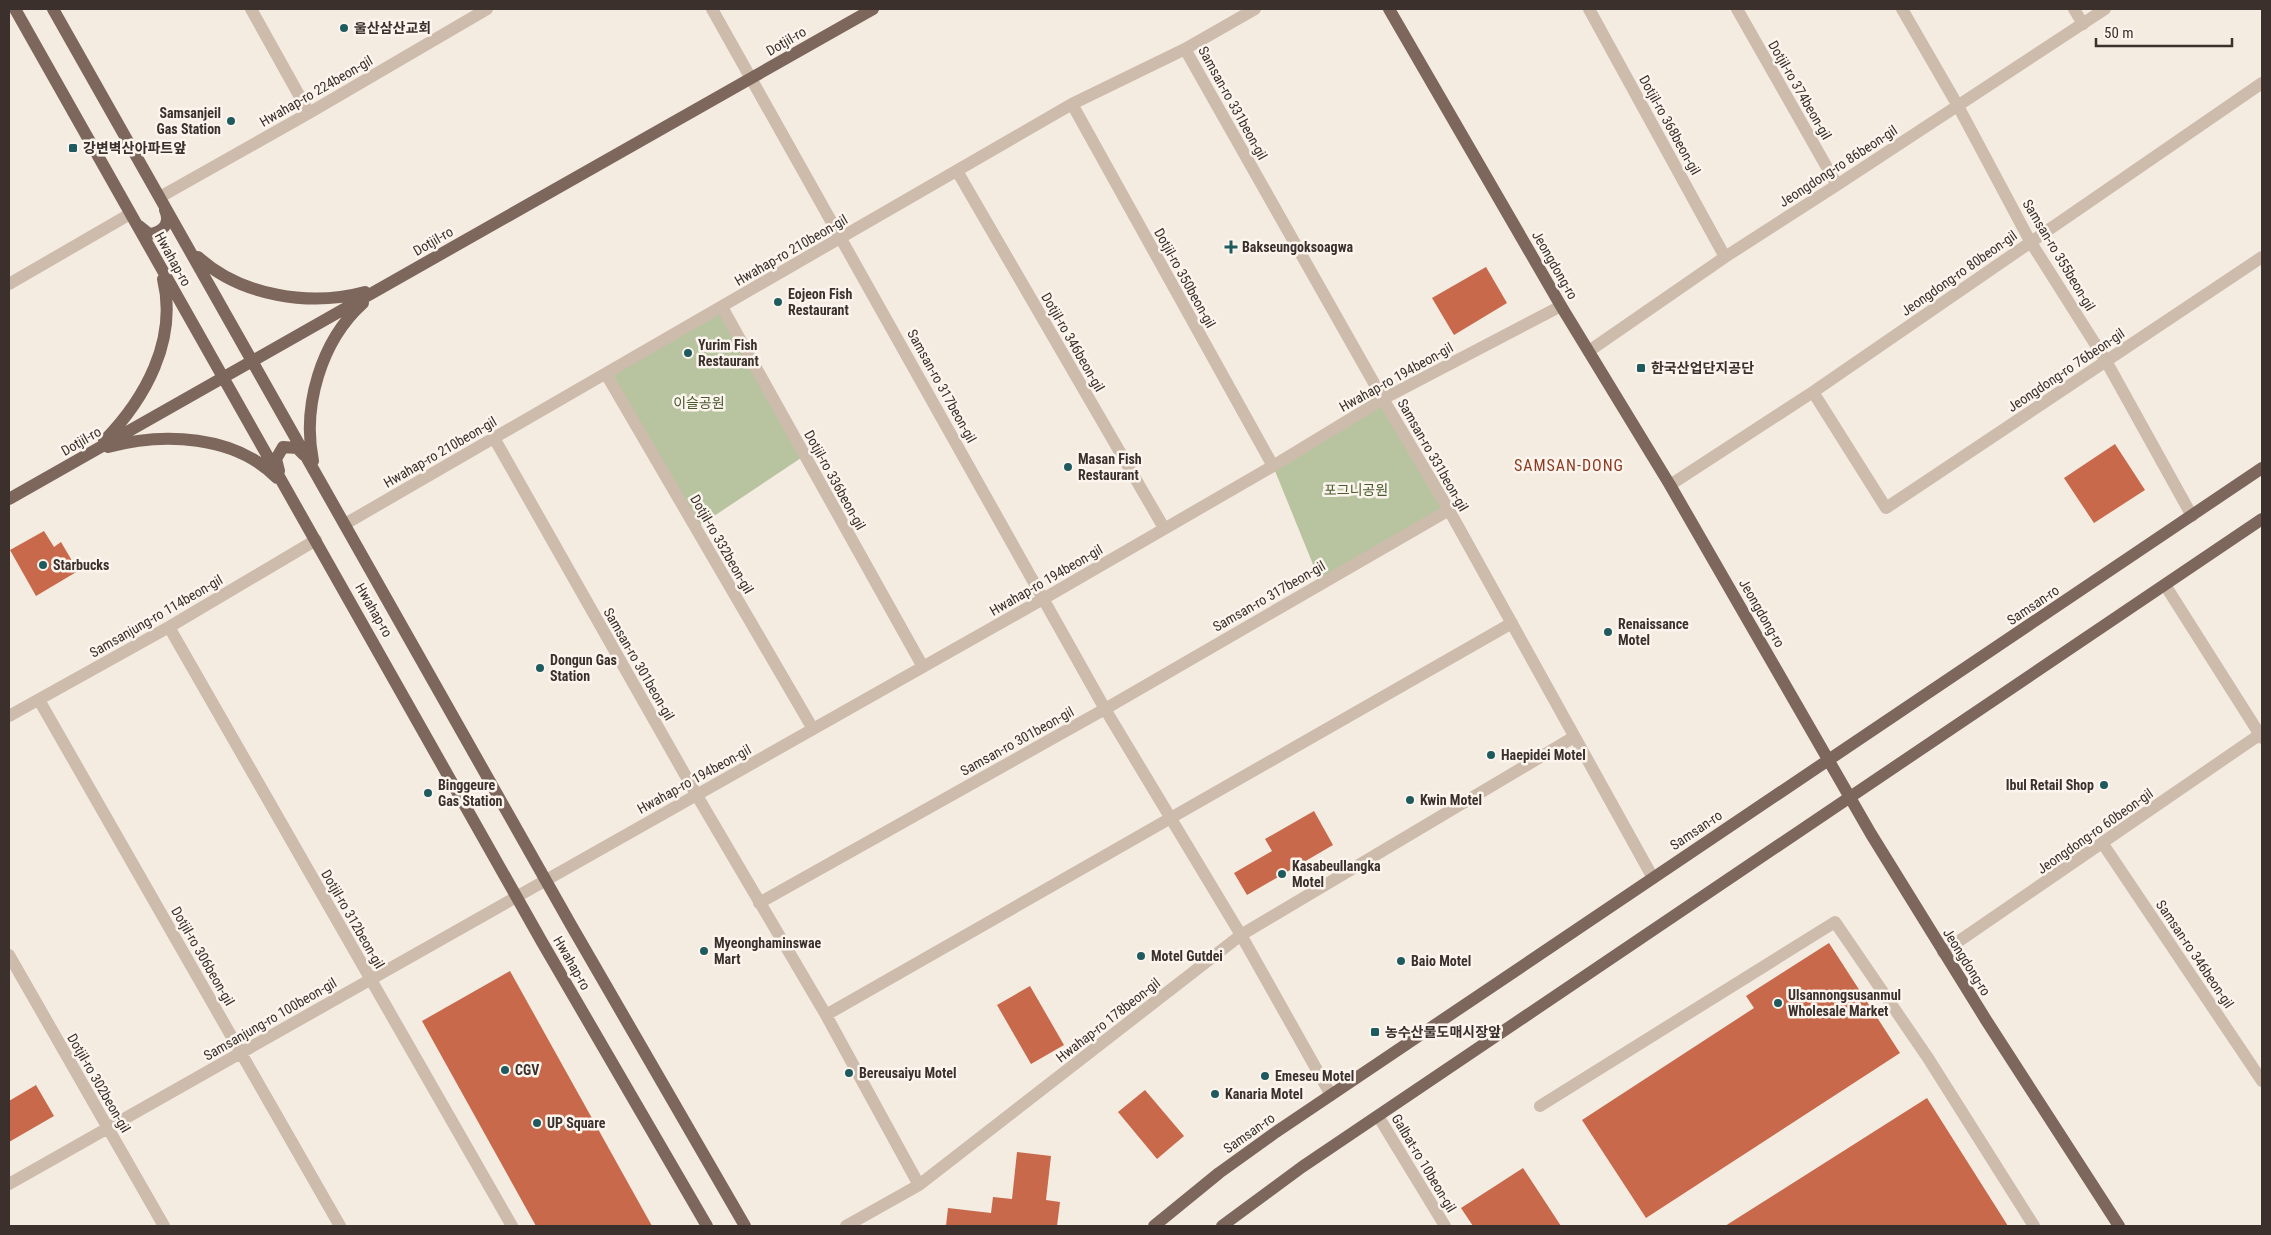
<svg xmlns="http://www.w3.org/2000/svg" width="2271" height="1235" viewBox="0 0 2271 1235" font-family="'Roboto Condensed','Noto Sans KR',sans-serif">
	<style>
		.green { fill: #b8c4a0 }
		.building { fill: #c8694b }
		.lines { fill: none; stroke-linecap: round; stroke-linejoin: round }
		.minor { stroke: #cdbbac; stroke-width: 12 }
		.major { stroke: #7d675c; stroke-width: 12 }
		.poi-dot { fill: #1f5a5e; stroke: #fbf5ee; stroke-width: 2 }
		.labels { text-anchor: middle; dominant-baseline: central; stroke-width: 5; stroke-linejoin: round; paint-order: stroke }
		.poi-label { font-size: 14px; font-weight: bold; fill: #3b302b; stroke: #fbf5ee; text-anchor: start }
		.street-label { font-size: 14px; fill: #3b302b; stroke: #fbf5ee }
		.park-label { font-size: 14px; fill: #4a5a2e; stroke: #fbf5ee }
		.quarter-label { font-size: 16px; letter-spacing: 1px; fill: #8c3b22; stroke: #fbf5ee }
	</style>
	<rect width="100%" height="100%" fill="#f4ebe1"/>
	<path class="green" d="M 722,307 L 804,456 L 696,528 L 606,374 Z
		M 1383,399 L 1449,510 L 1321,584 L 1273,466 Z"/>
	<path class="building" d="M 1486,267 L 1507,303 L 1454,335 L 1432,298 Z
		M 2115,444 L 2145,490 L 2094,523 L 2064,478 Z
		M 44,531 L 54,547 L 61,542 L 78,571 L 36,596 L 10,550 Z
		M 1314,811 L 1333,845 L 1247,895 L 1234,873 L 1272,851 L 1265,839 Z
		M 1829,943 L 1900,1053 L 1646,1218 L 1582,1120 L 1754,1008 L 1746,996 Z
		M 510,971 L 652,1226 L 536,1226 L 422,1021 Z
		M 1030,986 L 1064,1045 L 1031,1064 L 997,1005 Z
		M 36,1085 L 54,1116 L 9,1142 L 9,1101 Z
		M 1145,1090 L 1184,1136 L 1157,1159 L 1118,1112 Z
		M 1927,1098 L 2008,1226 L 1725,1226 Z
		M 1017,1152 L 1051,1156 L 1046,1200 L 1060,1202 L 1057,1226 L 946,1226 L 948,1208 L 991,1213 L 993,1197 L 1012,1199 Z
		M 1523,1168 L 1561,1226 L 1473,1226 L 1461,1208 Z"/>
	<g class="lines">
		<path class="minor" d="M 251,9 L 309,113
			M 712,9 L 1105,709 L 1241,935 L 1331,1095
			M 1589,9 L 1725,257
			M 1737,9 L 1837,185
			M 1902,9 L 1958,106 L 2030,241 L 2106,361 L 2192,516
			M 2074,9 L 2083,24
			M 1185,49 L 1383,399 L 1449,510 L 1653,878
			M 1072,104 L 1273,466
			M 957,171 L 1164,528
			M 160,197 L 309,113 L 487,9
			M 9,284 L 130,214
			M 722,307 L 923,667
			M 1589,351 L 1725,257 L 1837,185 L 2105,9
			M 606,374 L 813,729
			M 1813,392 L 1886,508 L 2262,257
			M 494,438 L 696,794 L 826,1015 L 919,1185
			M 1670,485 L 1813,392 L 2262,83
			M 345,524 L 1072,104 L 1185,49 L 1255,9
			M 2165,585 L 2262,738
			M 169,627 L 512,1226
			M 39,700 L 340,1226
			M 9,716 L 169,627 L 316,540
			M 2103,844 L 2262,1081
			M 759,903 L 1105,709 L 1449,510
			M 1943,952 L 2262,733
			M 9,955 L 164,1226
			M 826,1015 L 1512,623
			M 1540,1106 L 1835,922 L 1928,1058 L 2034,1226
			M 1378,1116 L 1445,1226
			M 9,1184 L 1043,599 L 1273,466 L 1383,399 L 1561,306
			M 846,1226 L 919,1185 L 1241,935 L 1574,737"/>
		<path class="major" d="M 15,9 L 542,942 L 707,1226
			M 53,9 L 571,925 L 745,1226
			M 1389,9 L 1561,306 L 1670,485 L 1871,834 L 1986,1020 L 2119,1226
			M 139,226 L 149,234 C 163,232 171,224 165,210
			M 198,257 C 241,296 310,307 365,292
			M 104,441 C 145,399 178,340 163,279
			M 108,447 C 163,432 235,435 277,478
			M 313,461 C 302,406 321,341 363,303
			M 279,471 L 276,459 L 283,447 L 297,448 L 304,455
			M 9,499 L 873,9
			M 1154,1226 L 1219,1173 L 1276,1132 L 2262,468
			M 1222,1226 L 1302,1167 L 2262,519"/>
	</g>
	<g class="poi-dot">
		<circle cx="344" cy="28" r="5"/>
		<circle cx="231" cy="121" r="5"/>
		<rect x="68" y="143" width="10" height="10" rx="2.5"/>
		<path d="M1228.5 239.5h5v5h5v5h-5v5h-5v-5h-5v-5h5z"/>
		<circle cx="778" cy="302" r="5"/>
		<circle cx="688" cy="353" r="5"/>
		<rect x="1636" y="363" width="10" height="10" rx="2.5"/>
		<circle cx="1068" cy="467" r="5"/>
		<circle cx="43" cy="565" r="5"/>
		<circle cx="1608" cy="632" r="5"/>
		<circle cx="540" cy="668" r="5"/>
		<circle cx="1491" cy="755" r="5"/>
		<circle cx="2104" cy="785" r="5"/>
		<circle cx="428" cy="793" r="5"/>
		<circle cx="1410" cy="800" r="5"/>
		<circle cx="1282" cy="874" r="5"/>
		<circle cx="704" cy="951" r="5"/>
		<circle cx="1141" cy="956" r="5"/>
		<circle cx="1401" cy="961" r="5"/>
		<circle cx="1778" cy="1003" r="5"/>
		<rect x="1370" y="1027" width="10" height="10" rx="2.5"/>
		<circle cx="505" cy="1070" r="5"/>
		<circle cx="849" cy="1073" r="5"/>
		<circle cx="1265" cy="1076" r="5"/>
		<circle cx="1215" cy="1094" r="5"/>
		<circle cx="537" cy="1123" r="5"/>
	</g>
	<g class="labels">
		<g class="poi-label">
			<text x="354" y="28">울산삼산교회</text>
			<text x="221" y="113" text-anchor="end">Samsanjeil<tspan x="221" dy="16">Gas Station</tspan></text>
			<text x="83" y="148">강변벽산아파트앞</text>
			<text x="1242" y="247">Bakseungoksoagwa</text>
			<text x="788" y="294">Eojeon Fish<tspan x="788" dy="16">Restaurant</tspan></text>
			<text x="698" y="345">Yurim Fish<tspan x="698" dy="16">Restaurant</tspan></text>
			<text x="1651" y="368">한국산업단지공단</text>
			<text x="1078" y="459">Masan Fish<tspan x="1078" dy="16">Restaurant</tspan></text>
			<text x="53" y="565">Starbucks</text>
			<text x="1618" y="624">Renaissance<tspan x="1618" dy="16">Motel</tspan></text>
			<text x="550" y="660">Dongun Gas<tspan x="550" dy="16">Station</tspan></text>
			<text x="1501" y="755">Haepidei Motel</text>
			<text x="438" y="785">Binggeure<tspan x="438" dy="16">Gas Station</tspan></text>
			<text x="2094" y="785" text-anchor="end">Ibul Retail Shop</text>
			<text x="1420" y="800">Kwin Motel</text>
			<text x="1292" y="866">Kasabeullangka<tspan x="1292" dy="16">Motel</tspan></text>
			<text x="714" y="943">Myeonghaminswae<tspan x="714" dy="16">Mart</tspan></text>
			<text x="1151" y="956">Motel Gutdei</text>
			<text x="1411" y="961">Baio Motel</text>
			<text x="1788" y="995">Ulsannongsusanmul<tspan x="1788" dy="16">Wholesale Market</tspan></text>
			<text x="1385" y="1032">농수산물도매시장앞</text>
			<text x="515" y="1070">CGV</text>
			<text x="859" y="1073">Bereusaiyu Motel</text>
			<text x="1275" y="1076">Emeseu Motel</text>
			<text x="1225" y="1094">Kanaria Motel</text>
			<text x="547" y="1123">UP Square</text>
		</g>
		<g class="street-label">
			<text transform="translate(786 41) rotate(-30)">Dotjil-ro</text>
			<text transform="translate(1800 90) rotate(60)">Dotjil-ro 374beon-gil</text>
			<text transform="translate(316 91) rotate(-30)">Hwahap-ro 224beon-gil</text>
			<text transform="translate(1233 103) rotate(61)">Samsan-ro 331beon-gil</text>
			<text transform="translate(1670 125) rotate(61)">Dotjil-ro 368beon-gil</text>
			<text transform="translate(1838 166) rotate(-33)">Jeongdong-ro 86beon-gil</text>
			<text transform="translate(433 241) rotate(-30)">Dotjil-ro</text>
			<text transform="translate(791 250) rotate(-30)">Hwahap-ro 210beon-gil</text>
			<text transform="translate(2059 255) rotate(59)">Samsan-ro 355beon-gil</text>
			<text transform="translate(173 259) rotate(61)">Hwahap-ro</text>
			<text transform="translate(1555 265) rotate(60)">Jeongdong-ro</text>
			<text transform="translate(1959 273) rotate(-35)">Jeongdong-ro 80beon-gil</text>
			<text transform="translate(1185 278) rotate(61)">Dotjil-ro 350beon-gil</text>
			<text transform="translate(1073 342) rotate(60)">Dotjil-ro 346beon-gil</text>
			<text transform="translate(2066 370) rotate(-34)">Jeongdong-ro 76beon-gil</text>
			<text transform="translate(1396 377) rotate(-29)">Hwahap-ro 194beon-gil</text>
			<text transform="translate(942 386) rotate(61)">Samsan-ro 317beon-gil</text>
			<text transform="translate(81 441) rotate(-30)">Dotjil-ro</text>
			<text transform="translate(440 452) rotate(-30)">Hwahap-ro 210beon-gil</text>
			<text transform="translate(1433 455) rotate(60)">Samsan-ro 331beon-gil</text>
			<text transform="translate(835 480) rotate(61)">Dotjil-ro 336beon-gil</text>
			<text transform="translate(722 544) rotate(60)">Dotjil-ro 332beon-gil</text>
			<text transform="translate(1046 580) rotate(-30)">Hwahap-ro 194beon-gil</text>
			<text transform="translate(1269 596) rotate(-30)">Samsan-ro 317beon-gil</text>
			<text transform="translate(2033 605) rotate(-34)">Samsan-ro</text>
			<text transform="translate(374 610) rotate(60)">Hwahap-ro</text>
			<text transform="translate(1762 613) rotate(60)">Jeongdong-ro</text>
			<text transform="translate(156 616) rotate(-30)">Samsanjung-ro 114beon-gil</text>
			<text transform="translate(639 664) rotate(60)">Samsan-ro 301beon-gil</text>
			<text transform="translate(1017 741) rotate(-29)">Samsan-ro 301beon-gil</text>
			<text transform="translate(694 779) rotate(-29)">Hwahap-ro 194beon-gil</text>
			<text transform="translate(1696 830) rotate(-34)">Samsan-ro</text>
			<text transform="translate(2095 831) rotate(-35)">Jeongdong-ro 60beon-gil</text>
			<text transform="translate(353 919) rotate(60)">Dotjil-ro 312beon-gil</text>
			<text transform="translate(2195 954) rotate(56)">Samsan-ro 346beon-gil</text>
			<text transform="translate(203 956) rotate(60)">Dotjil-ro 306beon-gil</text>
			<text transform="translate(1967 962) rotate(58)">Jeongdong-ro</text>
			<text transform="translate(572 963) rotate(60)">Hwahap-ro</text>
			<text transform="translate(270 1019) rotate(-30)">Samsanjung-ro 100beon-gil</text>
			<text transform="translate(1108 1020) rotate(-38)">Hwahap-ro 178beon-gil</text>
			<text transform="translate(99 1083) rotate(60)">Dotjil-ro 302beon-gil</text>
			<text transform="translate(1249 1133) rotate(-35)">Samsan-ro</text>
			<text transform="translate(1424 1163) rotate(59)">Galbat-ro 10beon-gil</text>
		</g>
		<g class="park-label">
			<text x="699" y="403">이슬공원</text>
			<text x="1356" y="490">포그니공원</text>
		</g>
		<g class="quarter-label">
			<text x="1569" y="465">SAMSAN-DONG</text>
		</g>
	</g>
	<rect width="2271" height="1235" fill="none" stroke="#3b302b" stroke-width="20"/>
	<path d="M2096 38v8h136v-8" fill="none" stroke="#3b302b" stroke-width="2.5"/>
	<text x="2104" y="38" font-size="15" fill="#3b302b" stroke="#fbf5ee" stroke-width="4" paint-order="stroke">50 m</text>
</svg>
